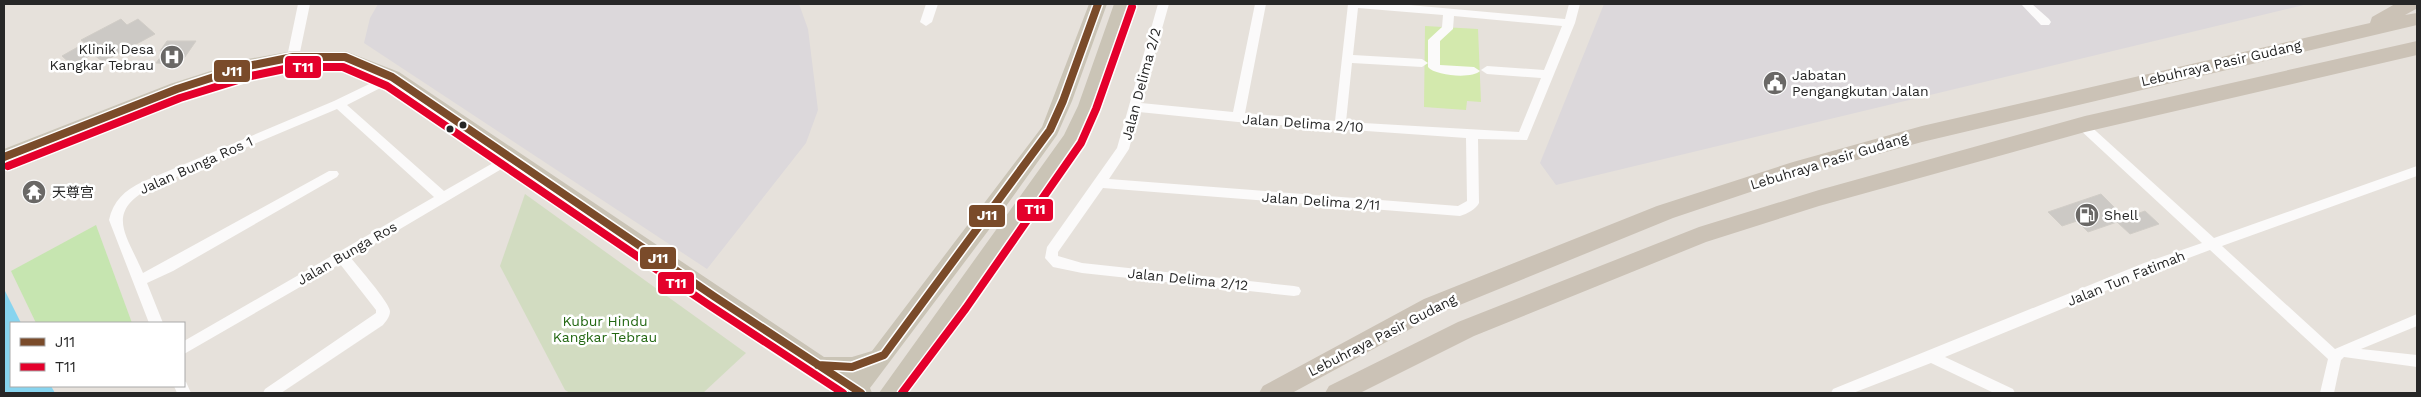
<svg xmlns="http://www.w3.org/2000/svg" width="2421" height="397" viewBox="0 0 2421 397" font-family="'Work Sans','Noto Sans SC',sans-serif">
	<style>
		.industrial { fill: #dcd8db }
		.green { fill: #c6e5b0 }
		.cemetery { fill: #d2dcc1 }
		.pitch { fill: #d3e9ad }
		.water { fill: #87d4ef }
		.building { fill: #ccc9c5; stroke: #d1cdc7 }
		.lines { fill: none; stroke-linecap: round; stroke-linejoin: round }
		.minor { fill: #fbfafa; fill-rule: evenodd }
		.primary { fill: #cac4b6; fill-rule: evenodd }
		.trunk { fill: #cbc2b6; fill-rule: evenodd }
		.bus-1-casing { stroke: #fff; stroke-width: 11 }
		.bus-2-casing { stroke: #fff; stroke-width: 11 }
		.bus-1 { stroke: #7a4b2a; stroke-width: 8 }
		.bus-2 { stroke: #e4002b; stroke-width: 8 }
		.bus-dot { fill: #272727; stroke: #fff; stroke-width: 2 }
		.labels { text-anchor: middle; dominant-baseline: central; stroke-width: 5; stroke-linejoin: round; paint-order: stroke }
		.poi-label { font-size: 14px; fill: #272727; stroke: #fff; text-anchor: start }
		.street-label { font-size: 14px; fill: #272727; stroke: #fff }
		.park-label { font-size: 14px; fill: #246813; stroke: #fff }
		.line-badge { stroke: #fff; stroke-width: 2 }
		.badge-label { font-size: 14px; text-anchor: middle; font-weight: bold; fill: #fff }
	</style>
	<rect width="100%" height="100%" fill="#e6e1db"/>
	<path class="industrial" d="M 378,4 L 799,4 L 808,29 L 818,110 L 806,143 L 707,269 L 364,43 L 370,18 Z
		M 1604,4 L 2308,4 L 1556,185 L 1540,163 Z"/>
	<path class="green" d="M 96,225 L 132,323 L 36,323 L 11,271 Z"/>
	<path class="cemetery" d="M 525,194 L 746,353 L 703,393 L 570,393 L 565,390 L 500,266 Z"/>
	<path class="pitch" d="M 1425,26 L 1478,29 L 1481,102 L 1467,101 L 1466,110 L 1424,107 Z"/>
	<path class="water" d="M 4,289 L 21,323 L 11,323 L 11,386 L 51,386 L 55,393 L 4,393 Z"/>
	<path class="building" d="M 121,19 L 127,25 L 138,19 L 155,34 L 103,62 L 93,54 L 72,65 L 62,56 L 85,43 L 81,40 Z
		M 167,41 L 196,41 L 180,64 L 156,63 L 165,51 L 160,51 Z
		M 2101,194 L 2125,218 L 2145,211 L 2159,224 L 2130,234 L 2117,222 L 2088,232 L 2077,221 L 2062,226 L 2048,212 Z"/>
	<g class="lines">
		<path class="minor" d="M 298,4 L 310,4 L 299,57 L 293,61 L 287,57 Z
			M 926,4 L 938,4 L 932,22 L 926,26 L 920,22 Z
			M 1158,4 L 1169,4 L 1141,103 L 1233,112 L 1255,4 L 1266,4 L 1245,113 L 1335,121 L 1348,4 L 1398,4 L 1565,19 L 1569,4 L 1580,4 L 1575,23 L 1527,140 L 1478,139 L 1479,203 C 1476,209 1467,214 1460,216 L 1103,188 L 1058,252 L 1058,256 L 1082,263 L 1294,286 L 1299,287 L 1301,291 L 1299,295 L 1294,296 L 1082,273 L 1053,267 L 1045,258 L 1047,247 L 1117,148 ZM 1358,8 L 1443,15 L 1442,27 L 1428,40 L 1428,67 C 1435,76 1473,79 1480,71 L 1474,67 L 1440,65 L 1440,41 L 1453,29 L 1454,16 L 1562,26 L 1544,70 L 1487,66 L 1481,70 L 1487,74 L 1541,78 L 1519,132 L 1346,122 L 1352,63 L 1422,67 L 1428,63 L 1422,59 L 1353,55 ZM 1139,112 L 1238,122 L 1466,138 L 1467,201 L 1458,206 L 1109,179 L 1129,149 Z
			M 2021,4 L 2032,4 L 2049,19 L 2051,22 L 2049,25 L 2041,25 Z
			M 392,73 L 396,74 L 398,77 L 396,80 L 347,105 L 444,191 L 507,155 L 515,155 L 517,158 L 515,161 L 351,258 C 358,267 389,302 390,311 C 390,317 386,321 383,325 L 281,393 L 263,393 L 265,389 L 376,313 L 376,310 L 340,264 L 184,354 L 184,341 L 434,197 L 337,109 L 150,188 C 104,213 127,235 143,273 L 329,171 L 337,171 L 339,174 L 337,177 L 173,271 L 147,283 L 163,323 L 149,323 L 109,220 C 113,201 125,190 142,182 L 334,101 Z
			M 2082,121 L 2086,122 L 2214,238 L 2417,166 L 2417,176 L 2222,246 L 2335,349 L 2417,314 L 2417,326 L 2361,349 L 2417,355 L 2417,367 L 2344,357 L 2341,360 L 2334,393 L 2320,393 L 2328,359 L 2210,250 L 2154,271 L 1945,357 L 2013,389 L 2015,393 L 1994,393 L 1931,363 L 1853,393 L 1831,393 L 1833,389 L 2144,263 L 2202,243 L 2078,128 L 2076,125 Z
			M 184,381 L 186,382 L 191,393 L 177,393 L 174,386 L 184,386 Z"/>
		<path class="primary" d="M 1089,4 L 1107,4 L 1072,101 L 1057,135 L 994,223 L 870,388 L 872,393 L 843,393 L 708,303 L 385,82 L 343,63 L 293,63 L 250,72 L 184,94 L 4,164 L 4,149 L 170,84 L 248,59 L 293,51 L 345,51 L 399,72 L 824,357 L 852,357 L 872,351 L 1042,127 Z
			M 1114,4 L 1132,4 L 1096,106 L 1079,143 L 966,308 L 903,393 L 879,393 L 1064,135 L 1078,106 Z"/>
		<path class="trunk" d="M 2395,4 L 2417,4 L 2416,9 L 2405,15 L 2417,13 L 2417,25 L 1922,142 L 1795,177 L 1673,218 L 1440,313 L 1292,393 L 1259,393 L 1263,386 L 1424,299 L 1657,206 L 1793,162 L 1922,126 L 2370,23 L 2372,17 Z
			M 2417,41 L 2417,55 L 2085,132 L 1819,206 L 1706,242 L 1474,336 L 1360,393 L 1325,393 L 1329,386 L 1458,322 L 1699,227 L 1819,190 L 2085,116 Z"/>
		<g class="bus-1-casing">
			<path id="bus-1" d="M 4,157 L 177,89 L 248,66 L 293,57 L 345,57 L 392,77 L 715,297 L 861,393
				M 818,365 L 852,367 L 884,355 L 1050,130 L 1063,101 L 1098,4"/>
		</g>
		<g class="bus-2-casing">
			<path id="bus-2" d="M 8,166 L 180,98 L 251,76 L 294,67 L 343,67 L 387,86 L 709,305 L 843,393
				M 902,393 L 966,308 L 1081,143 L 1096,109 L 1132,7"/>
		</g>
		<use href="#bus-1" class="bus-1"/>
		<use href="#bus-2" class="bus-2"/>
	</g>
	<defs>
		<g id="hospital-disc" transform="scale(1.25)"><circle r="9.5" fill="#6a6866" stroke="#fff"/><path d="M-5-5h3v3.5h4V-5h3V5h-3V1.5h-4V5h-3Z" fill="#fff"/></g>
		<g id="civic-disc" transform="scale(1.25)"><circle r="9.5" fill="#6a6866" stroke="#fff"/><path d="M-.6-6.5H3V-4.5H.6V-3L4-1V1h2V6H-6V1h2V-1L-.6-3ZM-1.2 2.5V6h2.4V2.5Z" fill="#fff"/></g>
		<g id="temple-disc" transform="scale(1.25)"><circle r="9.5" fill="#6a6866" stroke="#fff"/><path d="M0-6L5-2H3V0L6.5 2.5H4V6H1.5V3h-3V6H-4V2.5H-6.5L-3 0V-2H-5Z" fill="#fff"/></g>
		<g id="fuel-disc" transform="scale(1.25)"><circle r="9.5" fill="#6a6866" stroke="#fff"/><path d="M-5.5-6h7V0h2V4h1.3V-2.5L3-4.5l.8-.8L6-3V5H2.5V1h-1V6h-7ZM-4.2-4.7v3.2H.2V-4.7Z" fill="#fff"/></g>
	</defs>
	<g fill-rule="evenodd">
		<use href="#hospital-disc" x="172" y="57"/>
		<use href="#civic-disc" x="1775" y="83"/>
		<use href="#temple-disc" x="34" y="192"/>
		<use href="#fuel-disc" x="2087" y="215"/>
	</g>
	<g class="bus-dot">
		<circle cx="463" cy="125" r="4.5"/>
		<circle cx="450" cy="129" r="4.5"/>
	</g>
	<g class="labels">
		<g class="poi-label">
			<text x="154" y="49" text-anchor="end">Klinik Desa<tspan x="154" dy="16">Kangkar Tebrau</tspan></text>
			<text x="1792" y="75">Jabatan<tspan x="1792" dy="16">Pengangkutan Jalan</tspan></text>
			<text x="52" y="192">天尊宫</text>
			<text x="2104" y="215">Shell</text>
		</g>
		<g class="street-label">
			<text transform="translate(2221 63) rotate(-13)">Lebuhraya Pasir Gudang</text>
			<text transform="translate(1141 84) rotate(-75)">Jalan Delima 2/2</text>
			<text transform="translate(1303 123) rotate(4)">Jalan Delima 2/10</text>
			<text transform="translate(1829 161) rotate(-17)">Lebuhraya Pasir Gudang</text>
			<text transform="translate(196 165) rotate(-24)">Jalan Bunga Ros 1</text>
			<text transform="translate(1321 201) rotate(4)">Jalan Delima 2/11</text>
			<text transform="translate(347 253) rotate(-30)">Jalan Bunga Ros</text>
			<text transform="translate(2126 278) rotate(-22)">Jalan Tun Fatimah</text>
			<text transform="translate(1188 279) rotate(6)">Jalan Delima 2/12</text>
			<text transform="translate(1382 335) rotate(-27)">Lebuhraya Pasir Gudang</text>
		</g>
		<g class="park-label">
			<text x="605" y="321">Kubur Hindu<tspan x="605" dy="16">Kangkar Tebrau</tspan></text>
		</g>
	</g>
	<g class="line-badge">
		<rect x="284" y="55" width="38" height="24" rx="5" fill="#e4002b"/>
		<rect x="213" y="59" width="38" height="24" rx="5" fill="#7a4b2a"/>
		<rect x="1016" y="198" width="38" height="24" rx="5" fill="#e4002b"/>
		<rect x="968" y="204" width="38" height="24" rx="5" fill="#7a4b2a"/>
		<rect x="639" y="246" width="38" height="24" rx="5" fill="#7a4b2a"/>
		<rect x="657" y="271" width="38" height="24" rx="5" fill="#e4002b"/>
	</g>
	<g class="badge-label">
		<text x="303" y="72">T11</text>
		<text x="232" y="76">J11</text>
		<text x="1035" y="214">T11</text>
		<text x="987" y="220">J11</text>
		<text x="658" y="263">J11</text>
		<text x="676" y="288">T11</text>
	</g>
	<rect width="2421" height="397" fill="none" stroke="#272727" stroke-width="10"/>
	<rect x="10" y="322" width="175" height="65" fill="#ffffff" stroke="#a9a9a9"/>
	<rect x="20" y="338" width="25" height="8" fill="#7a4b2a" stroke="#a9a9a9"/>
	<text x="55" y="347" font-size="15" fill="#272727">J11</text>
	<rect x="20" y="363" width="25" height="8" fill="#e4002b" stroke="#a9a9a9"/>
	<text x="55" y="372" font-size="15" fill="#272727">T11</text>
</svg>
